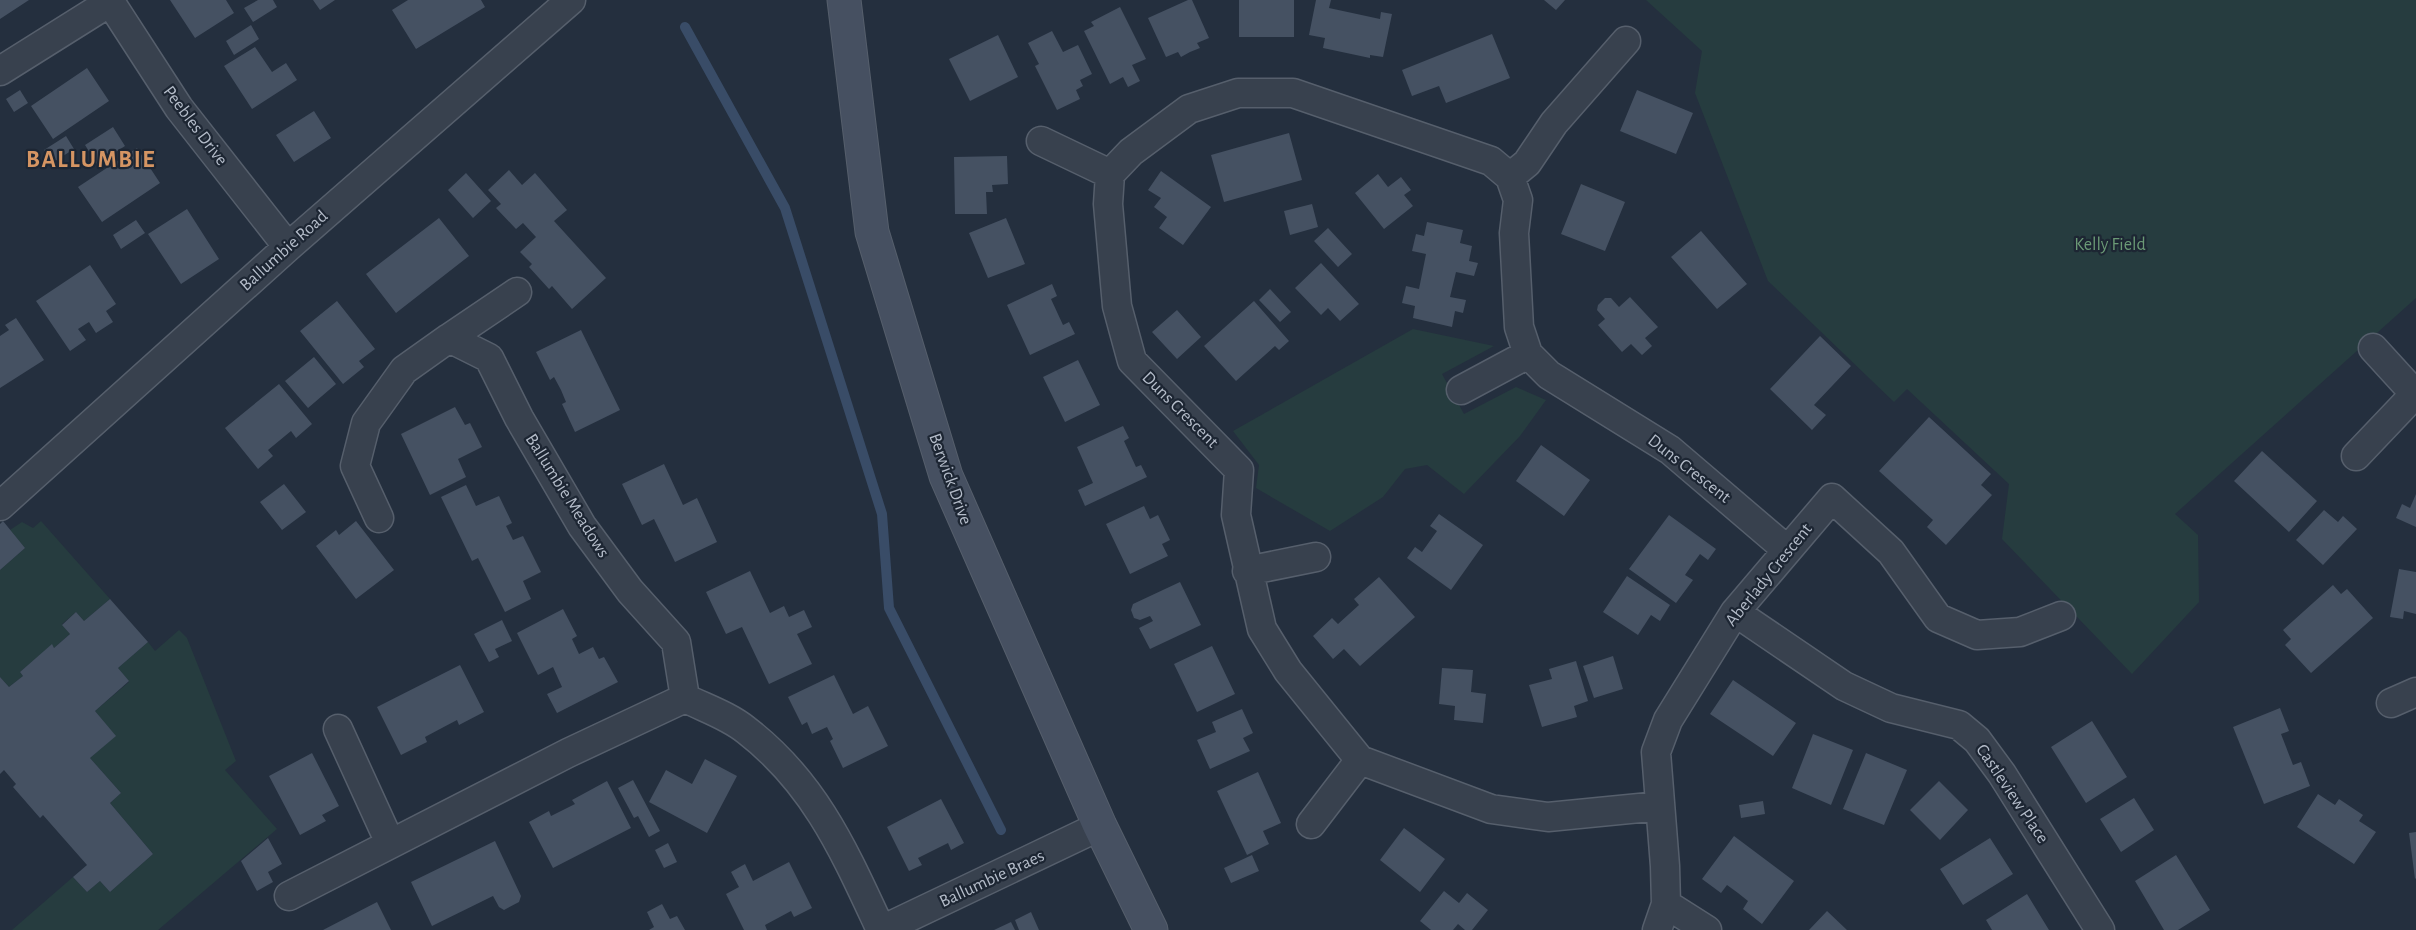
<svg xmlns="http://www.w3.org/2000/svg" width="2416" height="930" viewBox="0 0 2416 930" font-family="'Alegreya Sans',sans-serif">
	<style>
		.green { fill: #263c3f }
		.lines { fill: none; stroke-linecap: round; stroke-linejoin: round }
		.stream { stroke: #394c67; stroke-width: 10 }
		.building { fill: #455162 }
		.street-casing { stroke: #565f6c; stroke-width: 31 }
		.secondary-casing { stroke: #565f6c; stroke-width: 35 }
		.street { stroke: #38414e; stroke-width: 28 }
		.secondary { stroke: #465061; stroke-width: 33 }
		.labels { text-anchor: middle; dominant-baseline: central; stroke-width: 4.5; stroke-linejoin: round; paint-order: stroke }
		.street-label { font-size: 18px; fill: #b4bcc9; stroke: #1d2633 }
		.park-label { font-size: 18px; fill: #6b9a76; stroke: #1d2633 }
		.district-label { font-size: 24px; font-weight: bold; letter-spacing: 1.5px; fill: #d59563; stroke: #1d2633 }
	</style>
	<rect width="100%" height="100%" fill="#242f3e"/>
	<path class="green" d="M 1646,0 L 2416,0 L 2416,298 L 2175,514 L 2198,535 L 2199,602 L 2132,674 L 2002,539 L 2009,484 L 1907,389 L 1894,402 L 1768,281 L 1695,93 L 1702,51 Z
		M 1413,329 L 1494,346 L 1442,374 L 1464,414 L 1516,387 L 1546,400 L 1520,436 L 1464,494 L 1427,465 L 1405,469 L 1383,497 L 1330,531 L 1256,488 L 1259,465 L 1233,431 Z
		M 41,521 L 110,599 L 84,621 L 76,612 L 62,624 L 70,634 L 54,648 L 52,645 L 20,672 L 23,676 L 9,687 L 0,677 L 0,570 L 25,548 L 10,530 L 22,522 L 33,528 Z
		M 179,630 L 187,638 L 236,761 L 225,770 L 277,829 L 158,930 L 12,930 L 73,877 L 87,892 L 100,881 L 110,892 L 153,854 L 110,803 L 121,793 L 90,758 L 115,736 L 95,711 L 129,682 L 118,668 L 148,642 L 155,651 Z"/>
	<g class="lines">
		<path class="stream" d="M 685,27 L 785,208 L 882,514 L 889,608 L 1001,830"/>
	</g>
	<path class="building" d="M 0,0 L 29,0 L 0,19 Z
		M 170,0 L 226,0 L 234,13 L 195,38 Z
		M 258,0 L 273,0 L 277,7 L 253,22 L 244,8 Z
		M 313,0 L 335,0 L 320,10 Z
		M 408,0 L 481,0 L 485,7 L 416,49 L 392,10 Z
		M 1188,0 L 1192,0 L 1209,38 L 1197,43 L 1200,48 L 1190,52 L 1181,57 L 1178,52 L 1166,57 L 1148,18 Z
		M 1239,0 L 1294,0 L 1294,37 L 1239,37 Z
		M 1316,0 L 1331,0 L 1329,8 L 1380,19 L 1381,12 L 1392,14 L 1383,57 L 1370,55 L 1370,58 L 1323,48 L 1325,38 L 1309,35 Z
		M 1544,0 L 1565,0 L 1556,10 Z
		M 1120,7 L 1146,59 L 1132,65 L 1140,81 L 1128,87 L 1123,77 L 1110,84 L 1084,31 L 1094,26 L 1091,22 Z
		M 251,25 L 259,39 L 234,55 L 226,41 Z
		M 1052,31 L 1063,52 L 1078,45 L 1092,74 L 1080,80 L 1083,86 L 1076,90 L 1080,99 L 1057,110 L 1035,66 L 1039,64 L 1028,43 Z
		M 1492,34 L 1510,78 L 1446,103 L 1439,86 L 1412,96 L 1402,70 Z
		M 998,35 L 1018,77 L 970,101 L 949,59 Z
		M 255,47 L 272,72 L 286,63 L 297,80 L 252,109 L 224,66 Z
		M 87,68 L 109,101 L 53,139 L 31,106 Z
		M 20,90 L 28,103 L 14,112 L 6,99 Z
		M 1637,90 L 1693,113 L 1676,154 L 1620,131 Z
		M 314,111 L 331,138 L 294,162 L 276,135 Z
		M 113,127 L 125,146 L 97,164 L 85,145 Z
		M 1289,133 L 1302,180 L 1224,202 L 1211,155 Z
		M 66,136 L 74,149 L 52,163 L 44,150 Z
		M 137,148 L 160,183 L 102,222 L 78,187 Z
		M 1007,156 L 1008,184 L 992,185 L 993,192 L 986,192 L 987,214 L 955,214 L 954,157 Z
		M 509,170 L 522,185 L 535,173 L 567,210 L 554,221 L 606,278 L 572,309 L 552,286 L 549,289 L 529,267 L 532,264 L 520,252 L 536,237 L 523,223 L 516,229 L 496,208 L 501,204 L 488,190 Z
		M 1161,171 L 1211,207 L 1183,245 L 1159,228 L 1167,217 L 1154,207 L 1161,198 L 1148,190 Z
		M 466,173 L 491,201 L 473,218 L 448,190 Z
		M 1378,174 L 1388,187 L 1401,177 L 1411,190 L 1404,195 L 1413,206 L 1384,229 L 1355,193 Z
		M 1581,184 L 1625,202 L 1605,251 L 1561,234 Z
		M 1312,204 L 1318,227 L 1290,235 L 1284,211 Z
		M 187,209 L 219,259 L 181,284 L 148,234 Z
		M 439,218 L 469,256 L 396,313 L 366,274 Z
		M 1006,218 L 1025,264 L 988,278 L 969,233 Z
		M 136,220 L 145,233 L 121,249 L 113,235 Z
		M 1427,222 L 1463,230 L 1460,243 L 1472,246 L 1469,261 L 1478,263 L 1474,276 L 1456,272 L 1450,297 L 1466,300 L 1463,313 L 1455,311 L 1452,327 L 1413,318 L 1415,306 L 1402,303 L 1406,286 L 1419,289 L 1426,254 L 1412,251 L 1416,234 L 1424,236 Z
		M 1328,228 L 1352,254 L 1338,267 L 1314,241 Z
		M 1701,231 L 1747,284 L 1717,309 L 1671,257 Z
		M 1321,263 L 1359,304 L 1340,321 L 1328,308 L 1321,315 L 1295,288 Z
		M 90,265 L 116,304 L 106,311 L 113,322 L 96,333 L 89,322 L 78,329 L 86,340 L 70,351 L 36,301 Z
		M 1052,284 L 1057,296 L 1051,299 L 1063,325 L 1069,322 L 1075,334 L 1030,355 L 1007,305 Z
		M 1270,289 L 1291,312 L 1280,322 L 1259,300 Z
		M 1630,297 L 1658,327 L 1645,338 L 1652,346 L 1642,355 L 1631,344 L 1622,352 L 1598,325 L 1605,319 L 1597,310 L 1598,305 L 1605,298 L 1611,298 L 1619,307 Z
		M 337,301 L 375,349 L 359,361 L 364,367 L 343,384 L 300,331 Z
		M 1254,301 L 1289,341 L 1279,350 L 1275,346 L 1236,381 L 1204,346 Z
		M 1177,310 L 1201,337 L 1177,359 L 1152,332 Z
		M 16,318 L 44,360 L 0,388 L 0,336 L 9,330 L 5,325 Z
		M 581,330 L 620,410 L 575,432 L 562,404 L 566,402 L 561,390 L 554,377 L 550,380 L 536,352 Z
		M 1820,336 L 1851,366 L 1814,405 L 1826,415 L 1812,430 L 1770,389 Z
		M 314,357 L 336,384 L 308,408 L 285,381 Z
		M 1078,360 L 1100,405 L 1065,422 L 1043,377 Z
		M 279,384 L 312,424 L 296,438 L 291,431 L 268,450 L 273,456 L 258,469 L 225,428 Z
		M 455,407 L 465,425 L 470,423 L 482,447 L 458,459 L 466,477 L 430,495 L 401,434 Z
		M 1929,417 L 1991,474 L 1981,485 L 1992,495 L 1946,545 L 1927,527 L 1933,520 L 1879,471 Z
		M 1123,426 L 1129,438 L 1124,441 L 1136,467 L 1141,465 L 1147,477 L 1085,506 L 1078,490 L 1093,483 L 1077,447 Z
		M 1541,445 L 1590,480 L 1564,516 L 1516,481 Z
		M 2262,451 L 2317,501 L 2289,532 L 2234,481 Z
		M 664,464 L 683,505 L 697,498 L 717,542 L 675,562 L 654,519 L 642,525 L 622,484 Z
		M 284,484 L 306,512 L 282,530 L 260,502 Z
		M 466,485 L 476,506 L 499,496 L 512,523 L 506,526 L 513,540 L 523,536 L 541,572 L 523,581 L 531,599 L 505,612 L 478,558 L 472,561 L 441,497 Z
		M 2416,494 L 2416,527 L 2396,518 L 2402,504 L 2410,508 Z
		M 1144,506 L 1150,519 L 1158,515 L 1170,540 L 1162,544 L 1168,556 L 1130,574 L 1106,524 Z
		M 2324,510 L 2338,522 L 2343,516 L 2357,529 L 2323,565 L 2296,540 Z
		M 1439,514 L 1483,545 L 1451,590 L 1407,558 L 1415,547 L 1422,552 L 1437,531 L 1430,526 Z
		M 1669,515 L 1716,549 L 1708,560 L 1700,554 L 1692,565 L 1685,575 L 1693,580 L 1676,603 L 1629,569 Z
		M 3,521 L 25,548 L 0,570 L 0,524 Z
		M 356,521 L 394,570 L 356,599 L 316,546 L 336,530 L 339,535 Z
		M 2399,569 L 2416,572 L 2416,614 L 2404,611 L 2403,619 L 2390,617 Z
		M 750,571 L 770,613 L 784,606 L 789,617 L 804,610 L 812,627 L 797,634 L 812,664 L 769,684 L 742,627 L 726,634 L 706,592 Z
		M 1627,576 L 1670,605 L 1660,621 L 1651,615 L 1638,635 L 1603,612 Z
		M 1379,577 L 1415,617 L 1360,666 L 1344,649 L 1333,659 L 1313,636 L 1332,618 L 1338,624 L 1359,605 L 1354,599 Z
		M 1180,582 L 1201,625 L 1150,649 L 1139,628 L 1153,621 L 1150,616 L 1140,620 L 1134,618 L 1131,610 L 1133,604 Z
		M 2333,585 L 2341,594 L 2347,589 L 2373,618 L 2311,673 L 2285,645 L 2291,639 L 2283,630 Z
		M 110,599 L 148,642 L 118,668 L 129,681 L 95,711 L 116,736 L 90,758 L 121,793 L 110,803 L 153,854 L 110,892 L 100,881 L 87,892 L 73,877 L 87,865 L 43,815 L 40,818 L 13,787 L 16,784 L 4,770 L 0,774 L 0,677 L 9,687 L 23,676 L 20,672 L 52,644 L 54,648 L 70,634 L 62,625 L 76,612 L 84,621 Z
		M 563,609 L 577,636 L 572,639 L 579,654 L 593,647 L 599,659 L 604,657 L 618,682 L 557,713 L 547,694 L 562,687 L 553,667 L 538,675 L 517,633 Z
		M 502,620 L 512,641 L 495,649 L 499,657 L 489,662 L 474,634 Z
		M 1212,646 L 1235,694 L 1197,712 L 1174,664 Z
		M 1613,656 L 1623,689 L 1594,698 L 1583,666 Z
		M 1576,661 L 1588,701 L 1574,706 L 1577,717 L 1542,727 L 1529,685 L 1552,679 L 1549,669 Z
		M 460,665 L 484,712 L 459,725 L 457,720 L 440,729 L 425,737 L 427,742 L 401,755 L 377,707 Z
		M 1442,668 L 1473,670 L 1471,692 L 1486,694 L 1483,723 L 1454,720 L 1455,706 L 1439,704 Z
		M 834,675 L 853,714 L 868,706 L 888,746 L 843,768 L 830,741 L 833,739 L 827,727 L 812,734 L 807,722 L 802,725 L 788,697 Z
		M 1733,680 L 1796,723 L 1773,756 L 1710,714 Z
		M 2280,708 L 2289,731 L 2281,734 L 2293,765 L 2301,762 L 2310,786 L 2264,804 L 2233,727 Z
		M 1242,709 L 1253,733 L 1243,738 L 1250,751 L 1210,769 L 1197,740 L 1216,732 L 1212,722 Z
		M 2092,721 L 2127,777 L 2086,803 L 2051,747 Z
		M 1813,734 L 1853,750 L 1831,805 L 1792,788 Z
		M 312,753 L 339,806 L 322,815 L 326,821 L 300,835 L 269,776 Z
		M 1866,753 L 1907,770 L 1884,825 L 1843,809 Z
		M 705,759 L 737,776 L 707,833 L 649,802 L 666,770 L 692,784 Z
		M 1258,772 L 1281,823 L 1263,831 L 1269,844 L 1247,855 L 1217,791 Z
		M 633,780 L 660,831 L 649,837 L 638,816 L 634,818 L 618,788 Z
		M 607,781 L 631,828 L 553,868 L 529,822 L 549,811 L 551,816 L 575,804 L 572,800 Z
		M 1939,781 L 1968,810 L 1940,840 L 1910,810 Z
		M 2318,794 L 2335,805 L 2339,799 L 2363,815 L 2359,821 L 2376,832 L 2354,864 L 2297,827 Z
		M 2134,798 L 2154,830 L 2121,852 L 2100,819 Z
		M 941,799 L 964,843 L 951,850 L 948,843 L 918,858 L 922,865 L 909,871 L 887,827 Z
		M 1763,801 L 1765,814 L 1741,818 L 1739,805 Z
		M 1404,828 L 1445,859 L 1420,892 L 1380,860 Z
		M 2416,832 L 2416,878 L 2415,879 L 2409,833 Z
		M 1734,836 L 1794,881 L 1762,924 L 1743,909 L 1748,901 L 1738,893 L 1727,885 L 1721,893 L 1702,879 Z
		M 268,838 L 282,864 L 268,872 L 273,882 L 257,891 L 241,861 Z
		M 1990,838 L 2013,874 L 1963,905 L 1940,869 Z
		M 495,841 L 521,896 L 519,902 L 504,910 L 499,907 L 493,896 L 432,926 L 411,882 Z
		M 668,843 L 677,862 L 664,868 L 655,850 Z
		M 1252,855 L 1259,871 L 1231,883 L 1224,868 Z
		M 2176,855 L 2210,910 L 2178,930 L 2164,930 L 2135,881 Z
		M 789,862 L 812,908 L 794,917 L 791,911 L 765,925 L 767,930 L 744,930 L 726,894 L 739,887 L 731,872 L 745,864 L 753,881 Z
		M 1444,891 L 1459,903 L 1467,893 L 1488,910 L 1472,930 L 1465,930 L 1458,924 L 1453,930 L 1431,930 L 1420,921 Z
		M 2027,894 L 2049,930 L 1992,930 L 1986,920 Z
		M 377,902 L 391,930 L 323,930 Z
		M 662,904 L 670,919 L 677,916 L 685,930 L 649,930 L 654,927 L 647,912 Z
		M 1827,911 L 1847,930 L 1809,930 Z
		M 1031,912 L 1039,930 L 1019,930 L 1015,920 Z
		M 1011,922 L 1015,930 L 994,930 Z"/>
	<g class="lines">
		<g class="street-casing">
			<path id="street" d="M 109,0 L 179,108 L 288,247
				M 0,71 L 110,2
				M 1041,141 L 1110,174
				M 1510,177 L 1527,163 L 1554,123 L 1626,41
				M 449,338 L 517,292
				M 2373,348 L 2415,394
				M 1461,390 L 1528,354
				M 2356,456 L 2416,393
				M 0,506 L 288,247 L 571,0
				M 379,518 L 355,466 L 366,423 L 404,370 L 449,338 L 489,358 L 519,418 L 582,526 L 630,591 L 676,642 L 685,698
				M 1247,571 L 1316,557
				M 1735,612 L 1844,686 L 1891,708 L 1959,725 L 1977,740 L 2002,774 L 2100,930
				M 2391,703 L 2416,692
				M 338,729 L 390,843
				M 1660,806 L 1548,817 L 1491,809 L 1360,760 L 1288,671 L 1262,629 L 1236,515 L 1239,470 L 1132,361 L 1117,306 L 1108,204 L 1110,174 L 1131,152 L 1189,109 L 1238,93 L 1293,93 L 1491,161 L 1510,177 L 1518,200 L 1514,233 L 1519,327 L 1528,354 L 1549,375 L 1670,450 L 1786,549
				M 1311,824 L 1360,760
				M 289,896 L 568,753 L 685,698 C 705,708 729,716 746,730 C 816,784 845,853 881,930
				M 1666,904 L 1707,930
				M 882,930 L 1100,826
				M 1657,930 L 1666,904 L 1665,866 L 1656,752 L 1668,720 L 1735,612 L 1832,498 L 1891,552 L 1938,618 L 1977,635 L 2020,632 L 2061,616"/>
		</g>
		<g class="secondary-casing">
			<path id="secondary" d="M 844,0 L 872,232 L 946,476 L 1100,826 L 1151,930"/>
		</g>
		<use href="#street" class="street"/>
		<use href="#secondary" class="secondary"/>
	</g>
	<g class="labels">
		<g class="street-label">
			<text transform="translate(195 126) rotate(53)">Peebles Drive</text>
			<text transform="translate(284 251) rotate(-42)">Ballumbie Road</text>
			<text transform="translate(1180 410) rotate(45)">Duns Crescent</text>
			<text transform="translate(1689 469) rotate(38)">Duns Crescent</text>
			<text transform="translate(950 479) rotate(70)">Berwick Drive</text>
			<text transform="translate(567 496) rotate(58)">Ballumbie Meadows</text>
			<text transform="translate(1769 575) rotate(-51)">Aberlady Crescent</text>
			<text transform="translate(2012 794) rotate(56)">Castleview Place</text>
			<text transform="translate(992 879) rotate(-25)">Ballumbie Braes</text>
		</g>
		<g class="park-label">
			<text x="2110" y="245">Kelly Field</text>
		</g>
		<g class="district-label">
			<text x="91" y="160">BALLUMBIE</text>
		</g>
	</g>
</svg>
